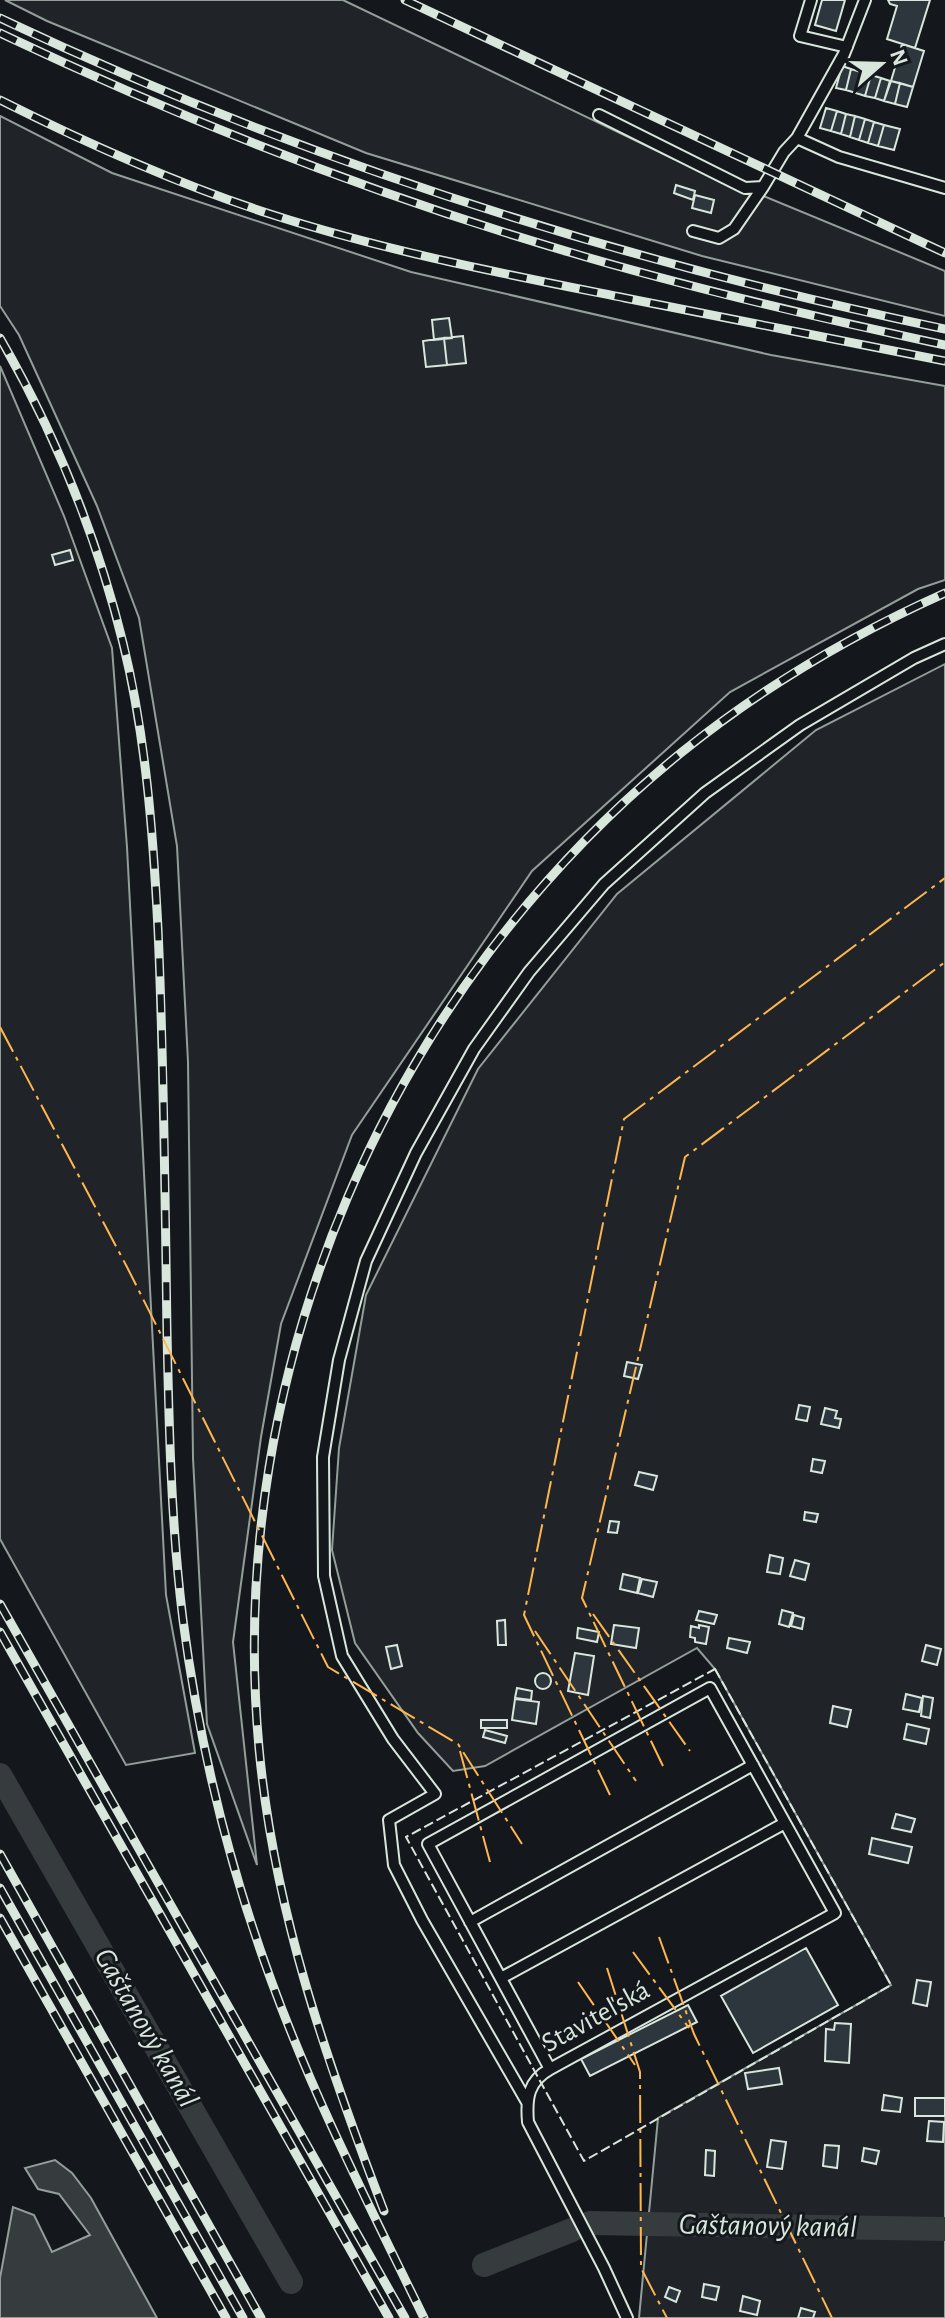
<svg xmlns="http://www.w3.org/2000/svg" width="945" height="2318" viewBox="0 0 945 2318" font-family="'Alegreya Sans',sans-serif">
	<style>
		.green { fill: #202428; stroke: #939e99; stroke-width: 2 }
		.water { fill: #363b3e; stroke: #939e99; stroke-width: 2 }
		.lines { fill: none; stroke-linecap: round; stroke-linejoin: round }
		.canal { stroke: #363b3e; stroke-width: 24 }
		.building { fill: #2c363c; stroke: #d8e6dc; stroke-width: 2 }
		.service-casing { stroke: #d8e6dc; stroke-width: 14 }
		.service { stroke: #14181c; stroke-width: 10 }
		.rail-casing { stroke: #d8e6dc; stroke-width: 9 }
		.rail { stroke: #14181c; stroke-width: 6; stroke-dasharray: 18; stroke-linecap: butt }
		.fence { stroke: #d8e6dc; stroke-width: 2; stroke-dasharray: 10 4; stroke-linecap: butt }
		.power { stroke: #ffb74d; stroke-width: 2; stroke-dasharray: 28 6 4 6; stroke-linecap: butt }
		.labels { text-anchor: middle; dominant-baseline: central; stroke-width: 6; stroke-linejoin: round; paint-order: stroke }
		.street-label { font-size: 28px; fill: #d8e6dc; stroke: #14181c }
		.water-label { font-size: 30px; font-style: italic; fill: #d8e6dc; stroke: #14181c }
	</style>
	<rect width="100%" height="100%" fill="#14181c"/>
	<path class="green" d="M 5,0 L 343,0 L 674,159 L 945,271 L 945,316 L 702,256 L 366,153 L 47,21 Z
		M 0,116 L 112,173 L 411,272 L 771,355 L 945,386 L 945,580 L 918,589 L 730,692 L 532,871 L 352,1135 L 281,1324 L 261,1437 L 233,1642 L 257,1865 L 207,1724 L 193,1458 L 188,1062 L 177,846 L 139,618 L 97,506 L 19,335 L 0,306 Z
		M 0,366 L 64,516 L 112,648 L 127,847 L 166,1595 L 195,1753 L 126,1765 L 0,1539 Z
		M 945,664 L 945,2318 L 639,2318 L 658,2118 L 891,1985 L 715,1669 L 697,1648 L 485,1766 L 453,1771 L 418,1733 L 355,1643 L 332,1550 L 339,1448 L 366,1295 L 478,1069 L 617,894 L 816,730 Z"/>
	<path class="water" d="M 55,2160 L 72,2173 L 91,2198 L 157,2318 L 0,2318 L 0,2278 L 13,2207 L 34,2215 L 52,2252 L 90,2235 L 59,2194 L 38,2189 L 25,2168 Z"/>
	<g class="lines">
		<path class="canal" d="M 0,1775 L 291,2282
			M 590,2223 L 945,2229
			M 484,2265 L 572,2230"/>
	</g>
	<path class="building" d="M 822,0 L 845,0 L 836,31 L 815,25 Z
		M 888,0 L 930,0 L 915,48 L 887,39 L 897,6 L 890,4 Z
		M 902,44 L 924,51 L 913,87 L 891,81 Z
		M 842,66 L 851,69 L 846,90 L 836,88 Z
		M 851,69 L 861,72 L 856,93 L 846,90 Z
		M 861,72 L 871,75 L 865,96 L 856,93 Z
		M 871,75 L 881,78 L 875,98 L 865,96 Z
		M 881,78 L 890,81 L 884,101 L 875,98 Z
		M 891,81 L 900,83 L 895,104 L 884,101 Z
		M 900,83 L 913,87 L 907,107 L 895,104 Z
		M 826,108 L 837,111 L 831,131 L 820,128 Z
		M 837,111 L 846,114 L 841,134 L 831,131 Z
		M 846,114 L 855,116 L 850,137 L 841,134 Z
		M 855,116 L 865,119 L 859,140 L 850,137 Z
		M 865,119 L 874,122 L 868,143 L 859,140 Z
		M 874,122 L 884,125 L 878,146 L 868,143 Z
		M 884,125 L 900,129 L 894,150 L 878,146 Z
		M 676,185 L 695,191 L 693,200 L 674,193 Z
		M 695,195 L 714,200 L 711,213 L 692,208 Z
		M 449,318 L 452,338 L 434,340 L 432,320 Z
		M 463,336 L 466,363 L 447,365 L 444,338 Z
		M 444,338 L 447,365 L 426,367 L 423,341 Z
		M 70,550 L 73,560 L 55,565 L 52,555 Z
		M 627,1362 L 642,1365 L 638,1379 L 624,1376 Z
		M 799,1405 L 810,1407 L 807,1421 L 796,1419 Z
		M 825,1408 L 837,1411 L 835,1418 L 841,1419 L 839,1428 L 821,1424 Z
		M 813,1459 L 825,1461 L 822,1473 L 811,1471 Z
		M 639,1472 L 657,1476 L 653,1490 L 635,1485 Z
		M 805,1512 L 818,1514 L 816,1522 L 804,1520 Z
		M 610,1521 L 619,1522 L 617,1533 L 608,1532 Z
		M 770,1555 L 783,1558 L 780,1574 L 767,1572 Z
		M 795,1560 L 809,1564 L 805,1580 L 790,1576 Z
		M 623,1574 L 640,1578 L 637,1593 L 620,1589 Z
		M 642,1579 L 657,1582 L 653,1597 L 638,1593 Z
		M 782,1610 L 793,1613 L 789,1627 L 779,1624 Z
		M 699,1611 L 717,1615 L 714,1624 L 696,1620 Z
		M 794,1615 L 804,1618 L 802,1629 L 791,1626 Z
		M 505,1620 L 506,1645 L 498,1645 L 497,1621 Z
		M 614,1625 L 639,1628 L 636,1648 L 611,1644 Z
		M 699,1625 L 709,1627 L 706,1644 L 695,1642 L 695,1638 L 690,1637 L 691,1626 L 699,1628 Z
		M 578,1628 L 599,1632 L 597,1642 L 577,1638 Z
		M 729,1638 L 750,1642 L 747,1653 L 727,1648 Z
		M 397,1645 L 402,1666 L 391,1669 L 386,1647 Z
		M 926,1645 L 941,1649 L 937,1665 L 922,1661 Z
		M 575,1653 L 594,1656 L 588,1695 L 568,1691 Z
		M535 1681a8 8 0 1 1 16 0a8 8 0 1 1-16 0Z
		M 517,1688 L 532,1691 L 531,1700 L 515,1698 Z
		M 906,1694 L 922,1698 L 919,1712 L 903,1709 Z
		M 923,1696 L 933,1698 L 930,1718 L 921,1716 Z
		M 515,1699 L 539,1702 L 536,1724 L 512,1720 Z
		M 833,1706 L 851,1710 L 847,1727 L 830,1723 Z
		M 481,1720 L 507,1720 L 507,1728 L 481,1728 Z
		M 907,1724 L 929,1729 L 926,1744 L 904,1739 Z
		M 485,1730 L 507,1736 L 505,1743 L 483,1737 Z
		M 896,1814 L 915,1819 L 911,1832 L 892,1828 Z
		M 872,1838 L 912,1847 L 908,1863 L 869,1854 Z
		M 806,1948 L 838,2005 L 753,2053 L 721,1996 Z
		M 917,1980 L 931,1982 L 927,2006 L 913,2003 Z
		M 688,2005 L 697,2022 L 590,2076 L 581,2059 Z
		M 835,2023 L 851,2024 L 849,2063 L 825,2061 L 826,2029 L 834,2030 Z
		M 779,2068 L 782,2084 L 748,2089 L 745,2073 Z
		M 884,2095 L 902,2098 L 900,2112 L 882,2110 Z
		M 915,2098 L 945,2098 L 945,2116 L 915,2116 Z
		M 929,2121 L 944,2122 L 943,2142 L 927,2141 Z
		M 771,2140 L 786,2142 L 782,2169 L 767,2167 Z
		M 825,2145 L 839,2146 L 837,2168 L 823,2166 Z
		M 864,2148 L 879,2151 L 876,2164 L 862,2161 Z
		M 706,2150 L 715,2151 L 714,2176 L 705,2175 Z
		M 704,2284 L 719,2287 L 716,2300 L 702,2297 Z
		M 669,2287 L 680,2291 L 676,2302 L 665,2297 Z
		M 743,2296 L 760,2301 L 757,2315 L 740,2311 Z
		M 801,2308 L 815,2312 L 813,2318 L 798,2318 Z"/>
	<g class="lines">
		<g class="service-casing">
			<path id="service" d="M 811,0 L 800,36 L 847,47
				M 599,115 L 745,188 L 763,187 L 784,152 L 797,138 L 844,54 L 865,0
				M 797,138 L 839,157 L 945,188
				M 693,231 L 719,238 L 734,229 L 763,187
				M 470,1922 L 753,1765
				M 501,1978 L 785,1823
				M 550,2069 L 428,1844 L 710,1688 L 835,1913 L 550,2069 C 528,2081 526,2099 528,2122 L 604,2268 L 627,2318
				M 527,2102 L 422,1920 L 394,1865 L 389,1820 L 435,1794 L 393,1739 L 342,1656 L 324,1576 L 323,1457 L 339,1360 L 366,1261 L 416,1153 L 474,1049 L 529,972 L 604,884 L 705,793 L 800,725 L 914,658 L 945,644"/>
		</g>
		<use href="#service" class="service"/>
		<g class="rail-casing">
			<path id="rail" d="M 405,0 L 945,253
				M 0,18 C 302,161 619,261 945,329
				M 0,33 C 184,120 374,195 569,252 C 693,289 819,318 945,345
				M 0,100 C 86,143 175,183 267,213 C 384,251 505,274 625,298 C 732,319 838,340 945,361
				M 0,338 C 55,433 97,537 123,643 C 146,737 153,833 158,929 C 164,1063 165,1197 167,1332 C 169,1428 171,1524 183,1620 C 199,1743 228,1863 271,1980 C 313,2096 370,2207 424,2318
				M 0,1604 L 405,2318
				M 0,1632 L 389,2318
				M 0,1854 L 261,2318
				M 0,1888 L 243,2318
				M 0,1918 L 226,2318
				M 384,2211 C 326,2059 274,1911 259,1748 C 224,1371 389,989 682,752 C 763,687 851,635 945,593"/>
		</g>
		<use href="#rail" class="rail"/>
		<path class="fence" d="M 715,1669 L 891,1985 L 584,2161 L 406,1837 Z"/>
		<path class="power" d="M 0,1027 L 127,1267 L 328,1667 L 458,1744 L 522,1844
			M 593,1614 L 690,1751
			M 535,1631 L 636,1781
			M 460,1751 L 490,1862
			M 663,1766 L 582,1598 L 685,1157 L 945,962
			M 610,1795 L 524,1615 L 624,1119 L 945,878
			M 659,1937 L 694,2034 L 832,2318
			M 633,1952 L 689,2028
			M 607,1968 L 640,2072 L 641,2268 L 667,2318
			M 578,1982 L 635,2065"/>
	</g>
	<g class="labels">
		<g class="street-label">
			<text transform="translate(596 2017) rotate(-29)">Staviteľská</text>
		</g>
		<g class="water-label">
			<text transform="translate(146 2028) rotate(60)">Gaštanový kanál</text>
			<text transform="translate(768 2226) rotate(1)">Gaštanový kanál</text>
		</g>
	</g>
	<g transform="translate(881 64) rotate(70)" stroke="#14181c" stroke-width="6" paint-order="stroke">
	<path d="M0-6L14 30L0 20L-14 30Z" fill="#d8e6dc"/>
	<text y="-12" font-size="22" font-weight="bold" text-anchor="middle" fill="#d8e6dc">N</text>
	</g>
</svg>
